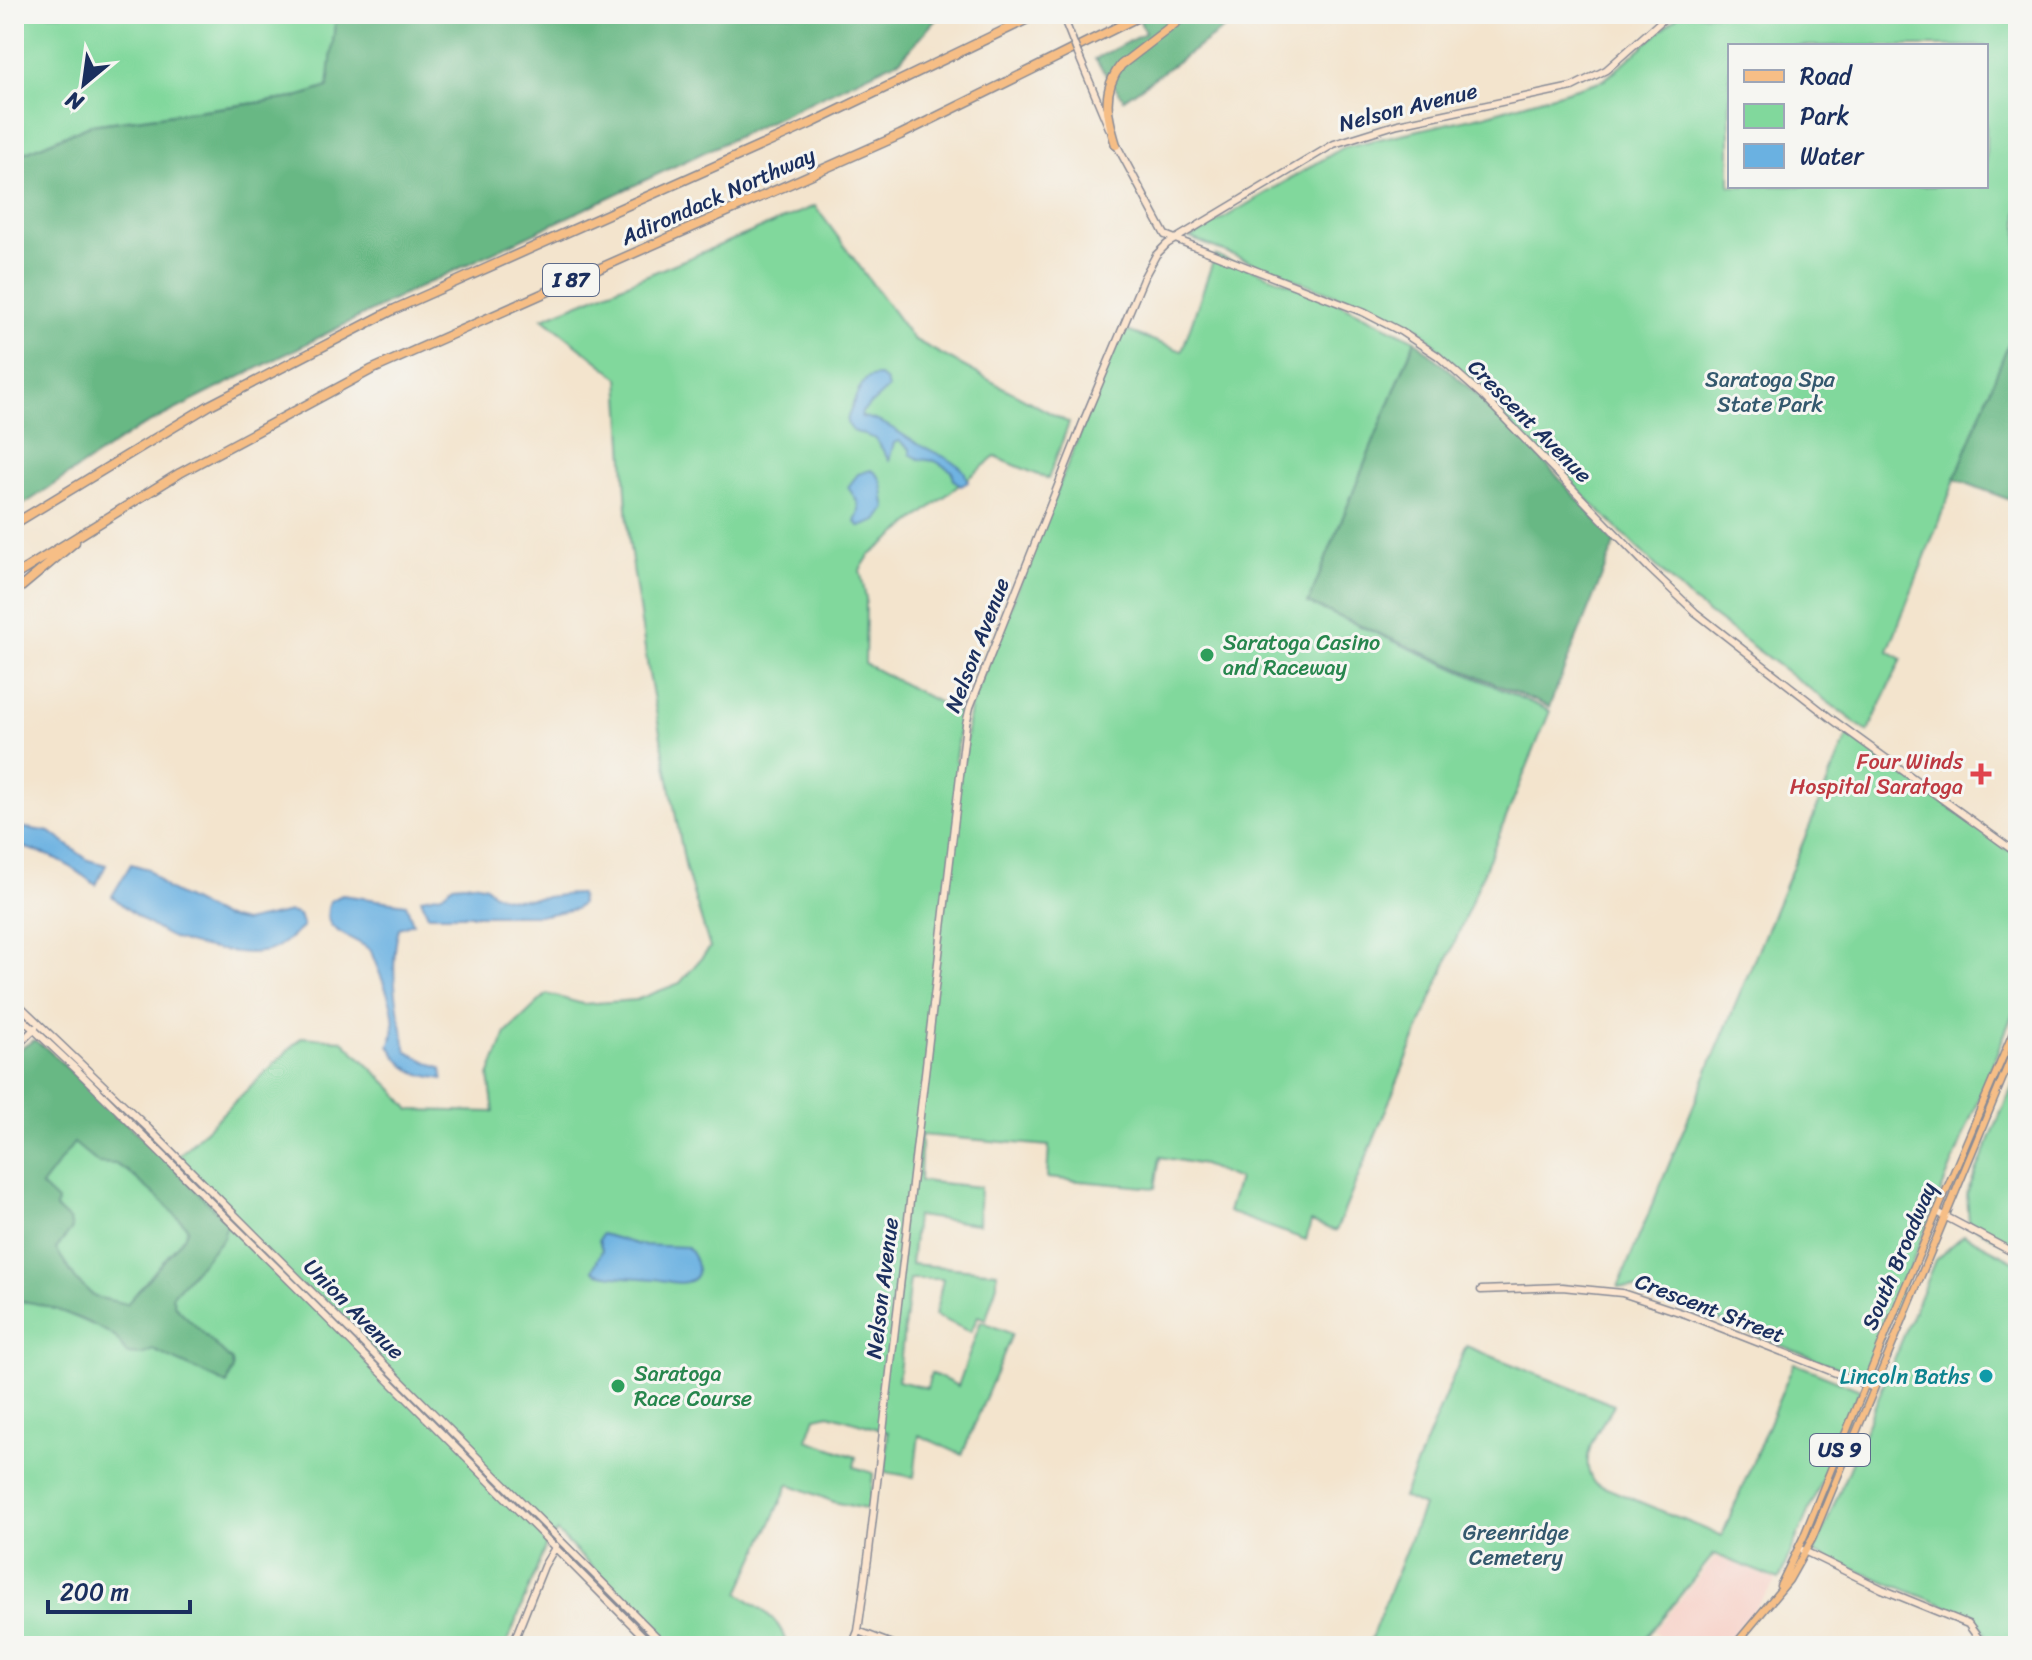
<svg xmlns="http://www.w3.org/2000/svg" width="2032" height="1660" viewBox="0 0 2032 1660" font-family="Sriracha,sans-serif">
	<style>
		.built { fill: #f7d1c8 }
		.green { fill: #81d89c; stroke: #4e847d; stroke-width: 2; fill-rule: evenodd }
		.forest { fill: #68b884; stroke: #427471; stroke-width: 2; fill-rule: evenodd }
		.water { fill: #6ab1e1; stroke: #4270a0; stroke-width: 2 }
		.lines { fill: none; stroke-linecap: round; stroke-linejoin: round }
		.secondary-casing { stroke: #878a96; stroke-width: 9 }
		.primary-casing { stroke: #878a96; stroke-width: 9 }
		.highway-casing { stroke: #878a96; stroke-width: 11 }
		.secondary { stroke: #fbe5cf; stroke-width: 6 }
		.primary { stroke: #f6be86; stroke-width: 6 }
		.highway { stroke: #f6be86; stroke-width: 8 }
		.secondary-bridge-casing { stroke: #878a96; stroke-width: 9; stroke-linecap: butt }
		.secondary-bridge { stroke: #fbe5cf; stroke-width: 6 }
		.leisure-dot { fill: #2e9e5b; stroke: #f6f6f2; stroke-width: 3 }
		.health-dot { fill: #e0444e; stroke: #f6f6f2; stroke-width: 3 }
		.culture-dot { fill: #0f9aa8; stroke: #f6f6f2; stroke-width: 3 }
		.labels { text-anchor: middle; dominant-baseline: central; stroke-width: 6; stroke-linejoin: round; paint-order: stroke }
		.shield { fill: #f6f6f2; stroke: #5d6b8a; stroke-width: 2 }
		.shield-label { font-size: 20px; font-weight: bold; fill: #1b2f5e }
		.street-label { font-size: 22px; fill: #1b2f5e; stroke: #f6f6f2 }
		.park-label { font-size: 22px; fill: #34596e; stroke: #f6f6f2 }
		.leisure-label { font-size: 22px; fill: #27864d; stroke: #f6f6f2; text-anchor: start }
		.health-label { font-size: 22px; fill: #be3a42; stroke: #f6f6f2; text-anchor: end }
		.culture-label { font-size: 22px; fill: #0d838f; stroke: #f6f6f2; text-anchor: end }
	</style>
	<rect width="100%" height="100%" fill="#f6f6f2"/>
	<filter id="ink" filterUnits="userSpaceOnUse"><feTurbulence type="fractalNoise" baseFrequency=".0125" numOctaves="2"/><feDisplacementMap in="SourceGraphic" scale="16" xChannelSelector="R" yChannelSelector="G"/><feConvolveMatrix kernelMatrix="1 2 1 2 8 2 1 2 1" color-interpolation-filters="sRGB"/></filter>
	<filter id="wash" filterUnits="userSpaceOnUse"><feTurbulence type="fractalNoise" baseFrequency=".006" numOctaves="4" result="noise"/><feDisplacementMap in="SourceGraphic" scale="32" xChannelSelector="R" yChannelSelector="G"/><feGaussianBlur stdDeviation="1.8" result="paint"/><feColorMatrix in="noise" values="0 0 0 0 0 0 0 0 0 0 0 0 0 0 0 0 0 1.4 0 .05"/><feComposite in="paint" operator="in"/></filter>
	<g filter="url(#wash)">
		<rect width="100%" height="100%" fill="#f3e4cd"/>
		<path class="built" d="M 1716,1557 L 1776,1581 L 1725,1646 L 1672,1646 L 1654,1631 Z"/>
		<path class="green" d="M 14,14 L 336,14 L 329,87 L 294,98 L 90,125 L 14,157 Z
			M 1680,14 L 2018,14 L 2018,319 L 1888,651 L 1902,659 L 1868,732 L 1693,602 L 1507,421 L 1419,328 L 1190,238 L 1344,147 L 1485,115 L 1604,80 ZM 1730,46 L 1986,46 L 1986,186 L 1730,186 Z
			M 815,206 L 913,339 L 1069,423 L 1048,479 L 995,457 L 869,556 L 860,570 L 866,598 L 865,664 L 961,714 L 955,761 L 963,762 L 970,707 L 1122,329 L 1182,351 L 1215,255 L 1331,299 L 1415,340 L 1308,603 L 1550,711 L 1336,1231 L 1311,1222 L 1306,1240 L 1228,1212 L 1238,1179 L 1203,1165 L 1160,1157 L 1155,1188 L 1047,1178 L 1049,1146 L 921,1135 L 920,1181 L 980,1187 L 978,1224 L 916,1216 L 911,1264 L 997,1272 L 997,1284 L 986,1319 L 978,1316 L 971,1332 L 935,1316 L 943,1279 L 910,1279 L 898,1381 L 927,1388 L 931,1373 L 958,1386 L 981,1321 L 1012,1334 L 962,1455 L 919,1435 L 914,1477 L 885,1472 L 888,1432 L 829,1414 L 815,1417 L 807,1440 L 856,1457 L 854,1467 L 873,1473 L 870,1510 L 834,1502 L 789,1484 L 739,1593 C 755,1605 787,1623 785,1646 L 670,1646 L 557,1532 L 546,1545 L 506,1646 L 14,1646 L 14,1203 L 101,1100 L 170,1164 L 302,1037 L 342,1040 L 393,1089 L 410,1110 L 494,1112 L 489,1076 L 506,1033 L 547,994 L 583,1004 L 636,1000 L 680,983 L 710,948 L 686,870 L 648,669 L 629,541 L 619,378 L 543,318 Z
			M 1848,734 L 2018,856 L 2018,1001 L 1865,1379 L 1650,1293 L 1634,1288 L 1618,1287 Z
			M 2018,1072 L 2018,1250 L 1969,1224 L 1967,1194 Z
			M 1964,1235 L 2018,1263 L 2018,1646 L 1991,1646 L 1978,1619 L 1814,1553 L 1935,1260 Z
			M 1466,1346 L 1614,1405 C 1600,1427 1576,1457 1594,1483 L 1722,1536 L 1794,1363 L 1860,1390 L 1779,1580 L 1714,1554 L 1639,1646 L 1368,1646 L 1423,1506 L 1403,1497 Z"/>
		<path class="forest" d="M 336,14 L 941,14 L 901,59 L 409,292 L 137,429 L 14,511 L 14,157 L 90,125 L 294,98 L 328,87 Z
			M 1137,14 L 1245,14 L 1124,99 L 1095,59 L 1145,33 Z
			M 2018,319 L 2018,503 L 1955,479 Z
			M 1415,340 L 1507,421 L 1616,541 L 1549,707 L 1308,603 Z
			M 34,1040 L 45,1047 L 170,1164 L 227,1222 L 223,1238 L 172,1296 L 175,1306 L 232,1361 L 233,1369 L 227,1384 L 153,1350 L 142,1355 L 127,1354 C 123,1349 120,1343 116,1338 C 102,1326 29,1295 14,1303 L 14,1053 ZM 74,1143 L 98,1163 L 115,1164 L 126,1170 L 162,1201 L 188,1228 L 184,1237 L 127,1304 L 95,1297 L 77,1281 L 56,1249 L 72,1229 L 70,1221 L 56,1208 L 57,1201 L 41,1186 Z"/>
		<path class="water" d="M 880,376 L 886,381 L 888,389 L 862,412 L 861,417 C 883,419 900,434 918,444 C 928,450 956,460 963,470 C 966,473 966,478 968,482 L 961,486 L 954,480 L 952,471 L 935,461 L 919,459 L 910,454 L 910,449 L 899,441 L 894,443 L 889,460 L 876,439 L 853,431 L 847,423 C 847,416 861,382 867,379 C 870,377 877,376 880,376 Z
			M 871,470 C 886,477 882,495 886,508 L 877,521 L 860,527 L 855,521 C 864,506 856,500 848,487 L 858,474 Z
			M 14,826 L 50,832 L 88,860 L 106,865 L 96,885 L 71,867 L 50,856 L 14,844 Z
			M 131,864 L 148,869 L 167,889 L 222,917 L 244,922 L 290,912 L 299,915 L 303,927 C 294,934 284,944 273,949 C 251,959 184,946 163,933 C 146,923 127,910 112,896 Z
			M 473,883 L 486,886 C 504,910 553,893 580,894 L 581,904 L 575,909 L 544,915 L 428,915 L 421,898 L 442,894 L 453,885 Z
			M 342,895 L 406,904 L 413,923 L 399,928 C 388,969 398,1012 407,1052 L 442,1069 L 443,1079 C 415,1075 403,1070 389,1045 C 404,1016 380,979 371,951 C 352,933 318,935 330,901 Z
			M 602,1234 L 639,1245 L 687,1247 C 696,1257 705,1278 686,1282 C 675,1285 665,1280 655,1279 C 635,1277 616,1278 597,1273 L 593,1270 L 602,1250 L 599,1240 Z"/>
	</g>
	<g filter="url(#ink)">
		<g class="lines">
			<g class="secondary-casing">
				<path id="secondary" d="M 1062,14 L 1072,39
					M 1078,54 L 1109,128
					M 1115,142 L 1165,235 L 1365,313 L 1400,331 L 1438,356 L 1483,396 L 1649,568 L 1695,612 L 1833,720 L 2018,854
					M 14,1000 L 149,1129 L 666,1646
					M 14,1011 L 76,1069 L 300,1291 L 653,1646
					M 14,1049 L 35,1028
					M 1937,1212 L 2018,1255
					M 1481,1290 L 1562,1287 L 1622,1293 L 1688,1315 L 1874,1388
					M 1802,1550 L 1882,1589 L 1968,1624 L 1984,1646
					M 858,1631 L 897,1646
					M 512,1646 L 544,1566 L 556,1546
					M 852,1646 L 858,1631 L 869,1551 C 902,1275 934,999 966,724 L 970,707 L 1084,420 L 1144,277 L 1156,255 L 1167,244 L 1334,144 L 1398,124 L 1572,87 L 1606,70 L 1669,14"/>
			</g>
			<g class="primary-casing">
				<path id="primary" d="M 1780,1586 L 1804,1536 L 1898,1304 L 2018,1021
					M 1734,1646 L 1789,1580 L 1812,1539 L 2018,1041"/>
			</g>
			<g class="highway-casing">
				<path id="highway" d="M 1116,145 C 1107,116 1101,91 1121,65 L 1187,14
					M 14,524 L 210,405 L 395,309 L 812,123 L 1038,14
					M 14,576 L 180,473 L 371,370 L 900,135 L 1144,14
					M 14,593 L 75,542"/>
			</g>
			<use href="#secondary" class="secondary"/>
			<use href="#primary" class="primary"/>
			<use href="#highway" class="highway"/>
			<g class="secondary-bridge-casing">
				<path id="secondary-bridge" d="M 1072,39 L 1078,54"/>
			</g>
			<use href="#secondary-bridge" class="secondary-bridge"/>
		</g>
	</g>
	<g class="leisure-dot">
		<circle cx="1207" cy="655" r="8"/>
		<circle cx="618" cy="1386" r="8"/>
	</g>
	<path class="health-dot" d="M1977 762h8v8h8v8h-8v8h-8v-8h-8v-8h8z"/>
	<circle class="culture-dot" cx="1986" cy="1376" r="8"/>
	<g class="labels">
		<g class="shield">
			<rect x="543" y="264" width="56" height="32" rx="6"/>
			<rect x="1810" y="1434" width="60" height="32" rx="6"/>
		</g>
		<g class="shield-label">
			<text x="571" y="280">I 87</text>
			<text x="1840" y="1450">US 9</text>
		</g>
		<g class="street-label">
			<text transform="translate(1408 107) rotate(-14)">Nelson Avenue</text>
			<text transform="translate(718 196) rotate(-24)">Adirondack Northway</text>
			<text transform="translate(1530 421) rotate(45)">Crescent Avenue</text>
			<text transform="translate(977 645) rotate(-69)">Nelson Avenue</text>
			<text transform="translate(1899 1256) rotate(-67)">South Broadway</text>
			<text transform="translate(882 1288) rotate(-83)">Nelson Avenue</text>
			<text transform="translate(1710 1308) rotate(21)">Crescent Street</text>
			<text transform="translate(354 1309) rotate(45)">Union Avenue</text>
		</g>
		<g class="park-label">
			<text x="1770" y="379">Saratoga Spa<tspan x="1770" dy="25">State Park</tspan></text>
			<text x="1516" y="1532">Greenridge<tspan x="1516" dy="25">Cemetery</tspan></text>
		</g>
		<g class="leisure-label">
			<text x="1223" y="642">Saratoga Casino<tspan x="1223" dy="25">and Raceway</tspan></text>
			<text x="634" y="1373">Saratoga<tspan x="634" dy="25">Race Course</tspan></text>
		</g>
		<g class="health-label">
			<text x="1963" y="761">Four Winds<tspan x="1963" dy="25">Hospital Saratoga</tspan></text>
		</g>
		<g class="culture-label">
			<text x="1970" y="1376">Lincoln Baths</text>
		</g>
	</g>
	<rect width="2032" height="1660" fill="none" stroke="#f6f6f2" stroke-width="48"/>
	<rect x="1728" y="44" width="260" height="144" fill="#f6f6f2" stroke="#9ea6b7" stroke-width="2"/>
	<rect x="1744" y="70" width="40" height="12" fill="#f6be86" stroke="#9ea6b7" stroke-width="2"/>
	<text x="1800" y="84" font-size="24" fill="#1b2f5e">Road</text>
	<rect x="1744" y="104" width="40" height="24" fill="#81d89c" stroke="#9ea6b7" stroke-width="2"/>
	<text x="1800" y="124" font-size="24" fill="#1b2f5e">Park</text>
	<rect x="1744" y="144" width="40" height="24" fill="#6ab1e1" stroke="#9ea6b7" stroke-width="2"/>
	<text x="1800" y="164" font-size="24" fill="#1b2f5e">Water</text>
	<g transform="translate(84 84) rotate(209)" stroke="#f6f6f2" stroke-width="6" paint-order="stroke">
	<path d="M0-6L14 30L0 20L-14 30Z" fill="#1b2f5e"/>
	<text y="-12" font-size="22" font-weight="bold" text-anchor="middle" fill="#1b2f5e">N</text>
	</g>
	<path d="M48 1600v12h142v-12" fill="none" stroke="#1b2f5e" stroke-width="4"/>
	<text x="60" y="1600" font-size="24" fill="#1b2f5e" stroke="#f6f6f2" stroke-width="6" paint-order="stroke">200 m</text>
</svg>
